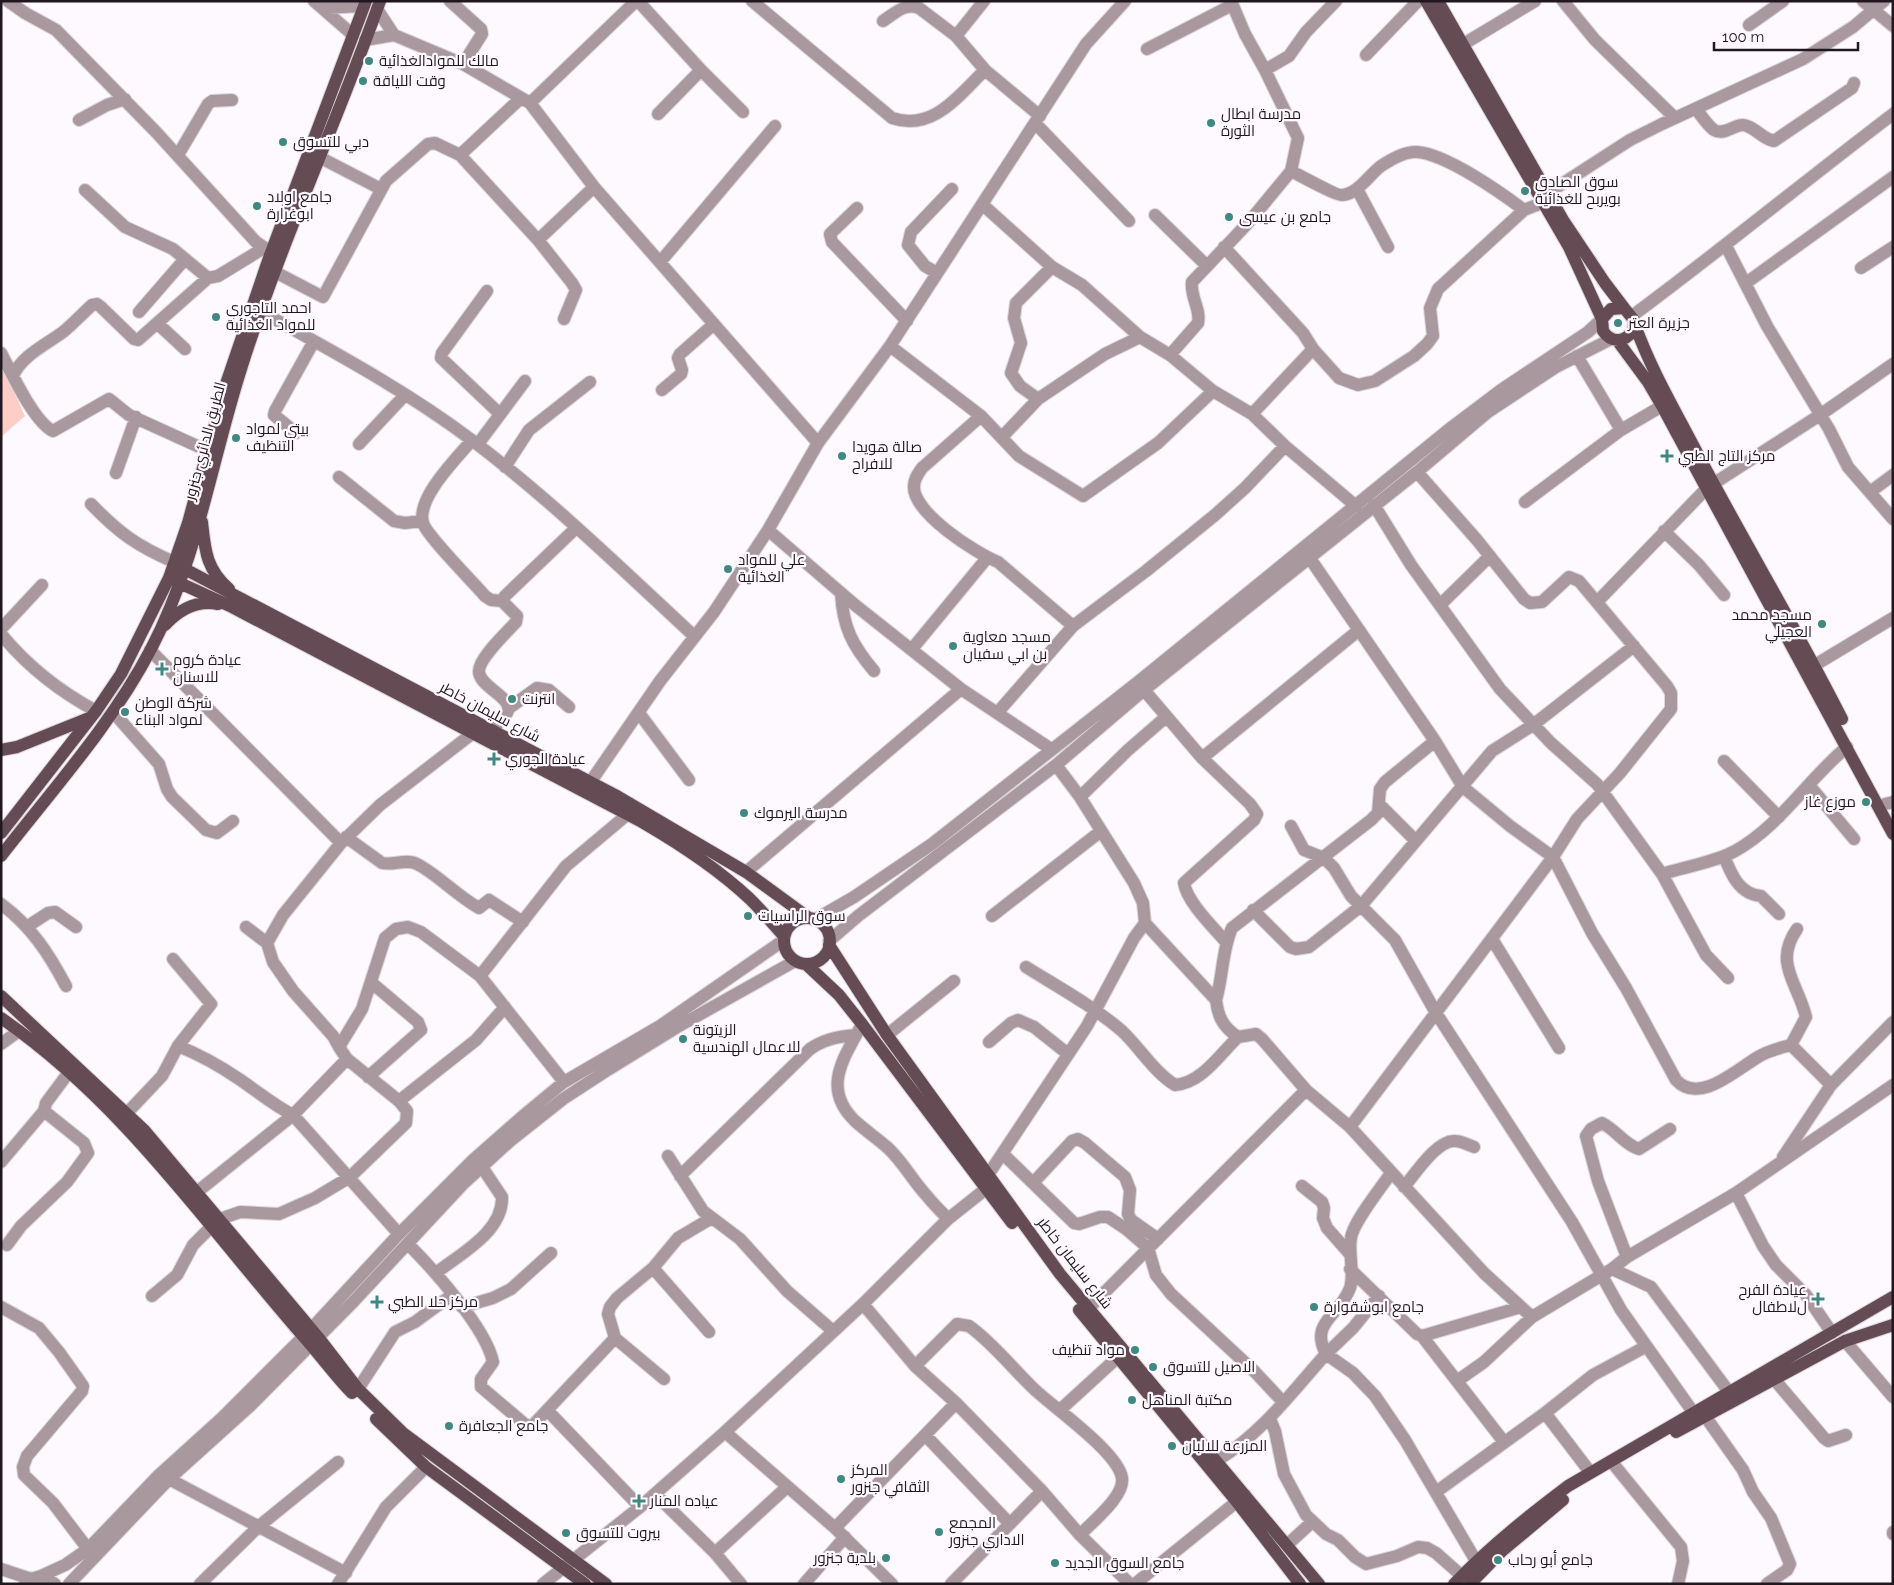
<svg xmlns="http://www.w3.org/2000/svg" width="1894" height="1585" viewBox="0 0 1894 1585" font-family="Raleway,Cairo,sans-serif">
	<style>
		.green { fill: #ffcdc8 }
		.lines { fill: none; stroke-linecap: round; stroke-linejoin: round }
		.minor-casing { stroke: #dad5da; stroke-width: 14 }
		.major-casing { stroke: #dad5da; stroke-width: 14 }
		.minor { stroke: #a9999e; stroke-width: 12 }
		.major { stroke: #654b54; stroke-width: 12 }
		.poi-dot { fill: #408883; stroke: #fef9fe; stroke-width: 2 }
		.labels { text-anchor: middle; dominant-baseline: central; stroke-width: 4.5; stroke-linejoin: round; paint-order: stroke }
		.poi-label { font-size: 15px; fill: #20171f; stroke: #fef9fe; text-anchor: start }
		.street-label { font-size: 15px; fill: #20171f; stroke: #fef9fe }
	</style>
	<rect width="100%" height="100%" fill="#fef9fe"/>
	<path class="green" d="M 1,364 L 25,416 L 1,437 Z"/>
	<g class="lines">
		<g class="minor-casing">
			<path id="minor" d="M 8,1 L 25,13 L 56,30 L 156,132 L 256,242 L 271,252
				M 314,1 L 353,35
				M 450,1 L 481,29 L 482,34 L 463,64
				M 638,1 L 701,70 L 743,112
				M 752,1 L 892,118 C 933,132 959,95 985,70
				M 1563,1 L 1595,40 L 1675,118
				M 1863,1 L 1893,26
				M 323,8 L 364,6
				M 377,9 L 394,35
				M 883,21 C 894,14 905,2 919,8 L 956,36 L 985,70 L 1040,116
				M 1749,25 L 1783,1
				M 956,36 L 984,1
				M 365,40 L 394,35 L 463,64 L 530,103 L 594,187 L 818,443
				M 1462,45 L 1535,1
				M 1147,49 L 1232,5
				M 1366,55 L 1418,1
				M 1265,70 L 1289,56 L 1306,32 L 1336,1
				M 530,103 L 636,1
				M 1696,109 C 1701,115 1707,125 1714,130 C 1725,137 1737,121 1747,126 C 1758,130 1763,139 1774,141 L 1852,88 L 1854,83
				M 658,114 L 701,70
				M 79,120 L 107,105 L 125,99
				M 1035,123 L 1129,221
				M 178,155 L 208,104 L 212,101 L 232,100
				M 460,155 L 521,98
				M 319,157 L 381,189
				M 1291,171 C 1299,175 1337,196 1342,195 C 1358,194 1369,175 1381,166 C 1390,160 1406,151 1417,152 C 1446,154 1500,192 1524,210
				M 1357,189 L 1388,247
				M 85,190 L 125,227 L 173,249 L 208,278
				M 1548,193 L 1630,140 L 1662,124 L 1803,59 L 1853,27 L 1884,1
				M 983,205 L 1052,267 L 1082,285 L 1140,337 L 1170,355 L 1213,391 L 1252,414 L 1285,446 L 1356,506
				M 857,208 L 830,234 L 832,242 L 907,321
				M 1155,215 L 1206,265
				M 538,240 L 594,187
				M 1726,246 L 1767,326 L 1829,429 L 1848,467 L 1893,519
				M 1224,247 L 1303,333 L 1313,349 L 1339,378 L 1358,385 L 1375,381 L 1414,356 L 1427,344 L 1433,336 L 1430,308 L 1438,289 L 1524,210 L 1542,203
				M 661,261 L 775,126
				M 1861,268 L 1893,247
				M 275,272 L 323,297 L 386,181 L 428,144 L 435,143 L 460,155 L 538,240 L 572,283 L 576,290 L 564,319
				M 937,273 L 925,266 L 908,245 L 911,232 L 952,189
				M 1746,283 L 1893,177
				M 487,291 L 442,353 L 441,358 L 500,414
				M 260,311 C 332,351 407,391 473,441 C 551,500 622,569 694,636
				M 139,312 L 185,259
				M 1632,316 C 1721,250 1805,181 1893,114
				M 158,324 L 185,349
				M 890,346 L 981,416 L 1019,456 L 1083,496 L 1158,443 L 1213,391
				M 1,353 C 11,372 34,422 53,431 L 109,399 L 129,415 L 206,450
				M 1170,355 L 1198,323 C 1201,309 1190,297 1192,282 L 1248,223 L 1291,171 L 1298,138 L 1265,70 L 1245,34 L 1231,1
				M 1577,356 L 1621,430
				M 13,376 C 21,356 47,344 63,332 C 73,324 82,314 92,305 L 97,304 L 101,307 L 134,339 L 138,340 L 208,278 L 218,276 L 264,248
				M 662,390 L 681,374 L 682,370 L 678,358 L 680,354 L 714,324
				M 1038,399 L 1020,386 L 1011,373 L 1021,343 L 1014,318 L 1016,303 L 1052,267
				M 1252,414 L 1313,349
				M 981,416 L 922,468 C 918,474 914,479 914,486 C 912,512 975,553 998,562 L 1073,626
				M 296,433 L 274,415 L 275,411 L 314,341
				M 1002,437 L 1038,399 L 1105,354 L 1140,337
				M 472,440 C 457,458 416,498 423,523 C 427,536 474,583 485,596 L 491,600 L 502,601 L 517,616 L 516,622 C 507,632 479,658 479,671 C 478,687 516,698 507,713 C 503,720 496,725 490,730
				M 359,444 L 405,395
				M 478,444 L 525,381
				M 505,467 L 529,430 L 590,382
				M 116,473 L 136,417
				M 339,477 L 394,521 L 405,523 L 422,521
				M 1713,484 L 1820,415 L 1893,364
				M 1870,492 L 1893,475
				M 1525,502 L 1621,430 L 1662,406
				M 91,504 C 119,533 137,546 174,562
				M 1374,505 L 1411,565 L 1500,689 L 1551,743 L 1597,784 L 1662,874 C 1685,867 1715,862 1735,851 C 1780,826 1808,779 1847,747
				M 768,530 L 855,605 L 961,689 L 1051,749
				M 1664,531 L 1699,565 L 1724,595
				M 1309,557 L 1435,741 L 1463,787 L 1510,826 L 1553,857 L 1592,933 L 1626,988 L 1676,1080 C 1699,1105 1736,1070 1758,1057 C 1768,1051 1779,1048 1791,1045 L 1806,1017 C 1798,983 1773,963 1797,929
				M 841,593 C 843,627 852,645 874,671
				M 502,601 L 505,596 L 576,528
				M 1597,602 L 1706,489
				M 1440,605 L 1490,556
				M 1,629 L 42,585
				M 1,634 C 28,667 59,691 96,711
				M 912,649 L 987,558
				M 150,650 L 341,843
				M 1815,665 L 1893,618
				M 1144,690 L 1202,758 L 1250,804 L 1257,814 L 1254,820 L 1184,883 C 1187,902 1213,927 1226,942
				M 509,708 L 537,688 L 549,690 L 569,707
				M 113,712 L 159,764 L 167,789 L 172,797 L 206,830 L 217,833 L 233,821
				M 998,712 L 1073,626 L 1146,571 L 1215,515 L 1245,488 L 1285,446
				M 639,713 L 689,780
				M 1202,758 L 1359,630
				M 1724,761 L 1779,817
				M 1056,765 L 1080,797 L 1134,883 L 1143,903 L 1145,923 L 1216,1000 C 1218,1017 1223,1027 1238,1037 L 1256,1034 L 1262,1039 L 1306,1090 L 1350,1127 L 1484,1273 L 1532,1317
				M 1809,785 L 1854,839
				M 585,790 L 660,681 L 714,612 L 768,530 L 818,443 L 890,346 L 1086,44 L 1125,1
				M 1080,797 L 1128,750 L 1166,717
				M 1885,804 L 1893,802
				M 1380,805 L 1416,841
				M 1291,826 L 1304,850 L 1324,858 L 1334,868 L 1351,896 L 1395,940 L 1436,1013 L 1572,1222 L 1621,1310 L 1693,1412
				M 346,837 L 382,863 C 393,866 406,858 417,864 C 437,874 457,896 479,908 L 489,900 L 523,922
				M 1724,856 C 1731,874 1739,894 1761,896 L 1779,914
				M 746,872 L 961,689
				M 1662,874 L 1706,955 L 1728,978
				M 1,904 C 31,926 49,954 66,986
				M 1253,910 L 1290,947 L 1296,949 L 1309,947 L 1361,906 L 1492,751 L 1533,725 L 1634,646
				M 992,916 L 1101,831
				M 814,920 L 854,897 L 932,844 L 1138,682 L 1452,427 L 1501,390 L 1588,332 L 1602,319
				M 28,926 L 48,913 L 55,912 L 76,927
				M 246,927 L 267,943 L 273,962 L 293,991 L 333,1036 L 339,1047
				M 1492,939 L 1559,1048
				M 829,941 L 858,916 L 1056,765 L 1144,690 L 1417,472 L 1488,412 L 1556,367 L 1611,339
				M 267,943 L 283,915 L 341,843 L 380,805 L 473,733
				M 173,959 L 211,1004 L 178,1046
				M 1026,967 C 1058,987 1093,1006 1122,1031 C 1140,1048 1154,1072 1175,1085 C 1202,1083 1220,1054 1238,1037
				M 480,976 L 566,866 L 628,814
				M 1216,1000 C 1223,976 1222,950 1232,928 L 1371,820 L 1378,813 L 1380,789 L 1385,782 L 1435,741
				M 862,1024 C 844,1058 821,1088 855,1121 C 866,1131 878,1139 888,1148 C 903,1162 913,1181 927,1196 C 933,1204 941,1211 948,1219
				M 887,1035 L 954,981
				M 989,1042 L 1011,1023 L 1018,1020 L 1034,1027 L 1068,1054
				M 1,1044 L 19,1031
				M 1791,1045 L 1831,1085
				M 368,1077 L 421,1030 L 418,1022 L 372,983
				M 399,1101 L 476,1040 L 505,1007
				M 127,1113 L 162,1076 L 178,1046 C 198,1054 220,1066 239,1079 C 257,1091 273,1105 293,1115 L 399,1234
				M 1350,1127 L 1553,857 L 1577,819 L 1620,773 L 1671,709 L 1671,693 L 1667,686 L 1579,581 L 1569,577 L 1542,602 L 1530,603 L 1524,599 L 1477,540 L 1417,472
				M 1003,1154 L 1074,1223 L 1079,1224 L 1100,1217 L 1108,1217 L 1126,1229 L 1148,1248 L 1156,1275 L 1171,1294 L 1255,1372 L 1283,1402
				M 668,1156 L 703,1211 L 740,1239 L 787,1291 L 833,1331
				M 1783,1157 L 1831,1085 L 1893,1022
				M 1,1162 L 44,1111
				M 988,1175 L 1087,1026 L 1134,938 L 1145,923
				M 680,1176 L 810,1049 C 824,1039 840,1036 856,1035
				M 1033,1183 L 1072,1141 L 1078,1139 L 1085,1143 L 1125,1177 L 1130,1190 L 1128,1214 L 1131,1220 L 1158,1239
				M 1302,1186 L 1322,1202 L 1324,1208 L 1323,1218 L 1327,1228 L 1349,1253
				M 1404,1187 C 1415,1174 1438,1139 1455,1141 C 1461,1141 1469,1145 1474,1147
				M 197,1192 L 293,1115 L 347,1059 L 339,1047 L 362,1009 L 385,938 L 396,929 L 408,927 L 421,932 L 480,976 L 564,1082
				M 1736,1193 L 1763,1246 L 1776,1265 L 1806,1295 L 1832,1333
				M 220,1219 L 240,1212 L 279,1214 L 315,1198 L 350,1177 L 406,1123 L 407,1111 L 399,1101 L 347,1059
				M 408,1244 C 433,1269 486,1328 493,1362 L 481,1379 L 481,1387 L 527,1426 L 533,1425 L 615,1338
				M 7,1245 L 21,1226 L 67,1182 L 88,1153 L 84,1143 L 44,1111 L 46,1103 L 69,1072
				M 1627,1257 L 1598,1181 L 1586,1136 L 1591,1129 L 1602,1123 C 1616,1130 1625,1145 1639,1149 L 1670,1129
				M 653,1268 L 709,1332
				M 1350,1269 L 1417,1334 L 1422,1336 L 1504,1442
				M 1612,1269 L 1651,1287 L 1729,1392
				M 436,1273 C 460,1254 503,1232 502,1197 L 482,1167
				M 152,1296 L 177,1275 L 193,1245 L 212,1226
				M 1379,1296 L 1353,1328 L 1326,1354 L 1353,1373 L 1375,1396 L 1405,1440 L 1476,1561
				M 863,1304 L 915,1366 L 956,1403 L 1042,1491 L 1080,1535 L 1130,1584
				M 1,1307 L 39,1328 L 59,1352 L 83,1386 L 82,1391 L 27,1456 L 23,1467 L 24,1475 L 53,1503 L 88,1549
				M 462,1307 L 493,1298 L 511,1289 L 551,1253
				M 1089,1308 L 1306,1090
				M 1422,1336 L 1521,1307
				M 1845,1341 L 1893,1397
				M 915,1366 L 957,1324 L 969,1326 C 993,1343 1013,1369 1034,1389 C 1054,1408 1118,1452 1122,1478 C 1125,1496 1092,1522 1080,1535
				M 1773,1378 L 1824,1438 L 1828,1441 L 1846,1435
				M 664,1379 L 615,1338 L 608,1314 L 610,1307 L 617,1298 L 653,1268 L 678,1238 L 710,1219
				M 1457,1381 L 1484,1362 L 1532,1317 L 1612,1269 L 1627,1257 L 1736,1193 L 1893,1085
				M 358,1389 L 395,1332 L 415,1322 L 452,1295
				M 547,1410 L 640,1507
				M 1060,1410 L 1118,1357
				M 1545,1413 L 1590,1472
				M 1705,1416 L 1743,1470 L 1753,1492 L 1771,1518 L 1790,1564 L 1787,1570 L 1767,1584
				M 1270,1419 L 1275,1431 L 1284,1474 L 1306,1515 L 1326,1534 L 1338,1540 L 1355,1557 L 1366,1564 L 1397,1556 L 1418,1547 L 1427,1548 L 1436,1553 L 1462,1576
				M 725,1432 L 835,1528 L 892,1584
				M 925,1435 L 1010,1524
				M 1218,1460 C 1263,1432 1291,1393 1326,1354 C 1309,1322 1340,1316 1350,1288 C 1355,1273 1348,1254 1351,1238 C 1353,1222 1381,1188 1391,1173
				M 1615,1466 L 1681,1547 L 1683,1561 L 1678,1584
				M 169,1479 L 346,1573
				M 1436,1492 L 1545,1413 L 1593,1375 L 1645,1347
				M 655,1494 L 715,1553 L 741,1584
				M 835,1528 L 956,1403
				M 1893,1532 L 1893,1534
				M 1287,1545 L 1312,1522
				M 715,1553 L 787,1487
				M 1,1569 L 31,1579
				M 41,1576 L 65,1565 L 88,1549 L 158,1476 L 222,1418 L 311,1329 L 399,1234 L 473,1160 L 523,1116 L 564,1082 L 660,1026 L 784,940
				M 25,1584 L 31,1579 L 41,1576 L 55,1584
				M 69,1584 L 169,1479 L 251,1405 L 354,1301 L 464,1183 L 510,1141 L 563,1099 L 606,1071 L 679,1026 L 795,961
				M 200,1584 L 258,1527 L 338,1462
				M 338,1584 L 386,1507 L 426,1467
				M 543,1584 L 640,1507 L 725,1432 L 863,1304 L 948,1219 L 987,1188
				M 804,1584 L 845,1537
				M 951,1584 L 1042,1491
				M 1135,1584 L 1245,1495"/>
		</g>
		<g class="major-casing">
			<path id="major" d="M 1426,1 L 1569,247 L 1602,319 L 1603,331 C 1611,343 1624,343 1633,331 L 1634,320 L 1624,308 L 1611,309 L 1602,319
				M 1438,1 L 1563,220 L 1605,283 L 1624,308
				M 1635,325 C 1650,367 1672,405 1693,445 C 1741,537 1795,626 1842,719
				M 1617,340 L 1648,382 L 1662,406 L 1893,834
				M 202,522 C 205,550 206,569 229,589
				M 179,566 L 615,795 L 746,872 L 809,918
				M 173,580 L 230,606 L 642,822 C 680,844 718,869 750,899 C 762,911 773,924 784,936
				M 165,625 C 179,610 197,600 218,604
				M 1,750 L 17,747 L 89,718
				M 1,833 L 96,711 L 121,674 L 169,578 L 188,523 L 226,384 L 270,255 L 366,1
				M 1,856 C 53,789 112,724 151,649 C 197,561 211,463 241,369 C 280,244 336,125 380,1
				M784 941a23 23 0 1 1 46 0a23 23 0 1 1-46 0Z
				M 829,945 L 887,1035 L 1060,1274 L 1319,1584
				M 807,965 L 839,995 L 862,1024 L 1012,1223
				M 1,996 L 145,1131 L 318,1337 L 358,1389 L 403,1433 L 606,1584
				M 1,1018 C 128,1106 210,1231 310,1344 C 324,1360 337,1378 352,1393
				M 1079,1310 L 1237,1502 L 1300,1584
				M 376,1419 L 426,1467 L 585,1584
				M 1676,1432 L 1845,1341 L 1893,1325
				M 1454,1584 C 1489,1547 1528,1516 1568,1486 L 1893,1297
				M 1470,1584 L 1502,1551 L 1563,1500"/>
		</g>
		<use href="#minor" class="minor"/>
		<use href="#major" class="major"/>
	</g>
	<g class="poi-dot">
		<circle cx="369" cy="61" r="5"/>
		<circle cx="363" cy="81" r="5"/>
		<circle cx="1211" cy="123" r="5"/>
		<circle cx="283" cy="142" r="5"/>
		<circle cx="1525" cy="191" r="5"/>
		<circle cx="257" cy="206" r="5"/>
		<circle cx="1229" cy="217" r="5"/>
		<circle cx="216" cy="317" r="5"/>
		<circle cx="1618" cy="323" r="5"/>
		<circle cx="236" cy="438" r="5"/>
		<circle cx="842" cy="456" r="5"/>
		<path d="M1664.5 448.5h5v5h5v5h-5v5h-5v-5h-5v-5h5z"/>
		<circle cx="728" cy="569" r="5"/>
		<circle cx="1822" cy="624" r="5"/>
		<circle cx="953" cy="646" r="5"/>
		<path d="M159.5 661.5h5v5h5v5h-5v5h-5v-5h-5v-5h5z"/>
		<circle cx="512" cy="699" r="5"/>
		<circle cx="125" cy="712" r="5"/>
		<path d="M491.5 751.5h5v5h5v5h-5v5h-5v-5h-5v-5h5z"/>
		<circle cx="1866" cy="802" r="5"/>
		<circle cx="744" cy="813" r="5"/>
		<circle cx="748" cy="916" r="5"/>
		<circle cx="683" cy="1039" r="5"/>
		<path d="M1815.5 1291.5h5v5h5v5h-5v5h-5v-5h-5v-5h5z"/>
		<path d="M374.5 1294.5h5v5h5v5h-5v5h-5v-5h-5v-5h5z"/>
		<circle cx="1314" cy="1307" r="5"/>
		<circle cx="1135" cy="1350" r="5"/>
		<circle cx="1153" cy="1367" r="5"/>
		<circle cx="1132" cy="1400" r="5"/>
		<circle cx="449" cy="1426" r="5"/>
		<circle cx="1172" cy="1446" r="5"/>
		<circle cx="841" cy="1479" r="5"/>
		<path d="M636.5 1493.5h5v5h5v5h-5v5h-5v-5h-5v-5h5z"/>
		<circle cx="939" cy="1532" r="5"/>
		<circle cx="566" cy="1533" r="5"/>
		<circle cx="886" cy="1558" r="5"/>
		<circle cx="1498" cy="1560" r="5"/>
		<circle cx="1055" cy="1563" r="5"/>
	</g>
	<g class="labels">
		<g class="poi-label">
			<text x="379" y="61">مالك للموادالغذائية</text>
			<text x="373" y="81">وقت اللياقة</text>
			<text x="1221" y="114">مدرسة ابطال<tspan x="1221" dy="17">الثورة</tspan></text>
			<text x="293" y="142">دبي للتسوق</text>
			<text x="1535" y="182">سوق الصادق<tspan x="1535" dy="17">بويربح للغذائية</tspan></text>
			<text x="267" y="197">جامع اولاد<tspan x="267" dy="17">ابوغرارة</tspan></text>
			<text x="1239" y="217">جامع بن عيسى</text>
			<text x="226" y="308">احمد التاجوري<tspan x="226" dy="17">للمواد الغذائية</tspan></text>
			<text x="1628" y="323">جزيرة العتر</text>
			<text x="246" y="429">بيتي لمواد<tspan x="246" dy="17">التنظيف</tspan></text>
			<text x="852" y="447">صالة هويدا<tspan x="852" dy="17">للافراح</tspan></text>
			<text x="1678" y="456">مركز التاج الطبي</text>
			<text x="738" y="560">علي للمواد<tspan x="738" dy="17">الغذائية</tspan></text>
			<text x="1812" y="615" text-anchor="end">مسجد محمد<tspan x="1812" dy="17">العجيلي</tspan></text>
			<text x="963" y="637">مسجد معاوية<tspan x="963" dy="17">بن ابي سفيان</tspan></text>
			<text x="173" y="660">عيادة كروم<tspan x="173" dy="17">للاسنان</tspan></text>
			<text x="522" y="699">انترنت</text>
			<text x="135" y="703">شركة الوطن<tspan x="135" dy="17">لمواد البناء</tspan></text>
			<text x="505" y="759">عيادة الجوري</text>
			<text x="1856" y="802" text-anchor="end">موزع غاز</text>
			<text x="754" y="813">مدرسة اليرموك</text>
			<text x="758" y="916">سوق الراسيات</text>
			<text x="693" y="1030">الزيتونة<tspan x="693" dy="17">للاعمال الهندسية</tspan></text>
			<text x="1807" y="1290" text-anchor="end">عيادة الفرح<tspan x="1807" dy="17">لﻻطفال</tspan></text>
			<text x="388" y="1302">مركز حلا الطبي</text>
			<text x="1324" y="1307">جامع ابوشقوارة</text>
			<text x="1125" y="1350" text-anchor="end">مواد تنظيف</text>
			<text x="1163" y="1367">الاصيل للتسوق</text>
			<text x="1142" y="1400">مكتبة المناهل</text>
			<text x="459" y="1426">جامع الجعافرة</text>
			<text x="1182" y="1446">المزرعة للالبان</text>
			<text x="851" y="1470">المركز<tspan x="851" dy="17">الثقافي جنزور</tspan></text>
			<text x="650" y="1501">عياده المنار</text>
			<text x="949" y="1523">المجمع<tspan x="949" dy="17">الاداري جنزور</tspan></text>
			<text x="576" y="1533">بيروت للتسوق</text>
			<text x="876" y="1558" text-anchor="end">بلدية جنزور</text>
			<text x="1508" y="1560">جامع أبو رحاب</text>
			<text x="1065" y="1563">جامع السوق الجديد</text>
		</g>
		<g class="street-label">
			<text transform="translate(205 441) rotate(-75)">الطريق الدائري جنزور</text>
			<text transform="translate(490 712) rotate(28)">شارع سليمان خاطر</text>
			<text transform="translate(1075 1263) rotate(52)">شارع سليمان خاطر</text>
		</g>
	</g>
	<rect width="1894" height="1585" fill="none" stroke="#20171f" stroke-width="5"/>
	<path d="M1714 42v8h144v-8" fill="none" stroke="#20171f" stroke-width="2.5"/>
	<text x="1722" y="42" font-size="15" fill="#20171f" stroke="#fef9fe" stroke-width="4" paint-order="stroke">100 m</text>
</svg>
